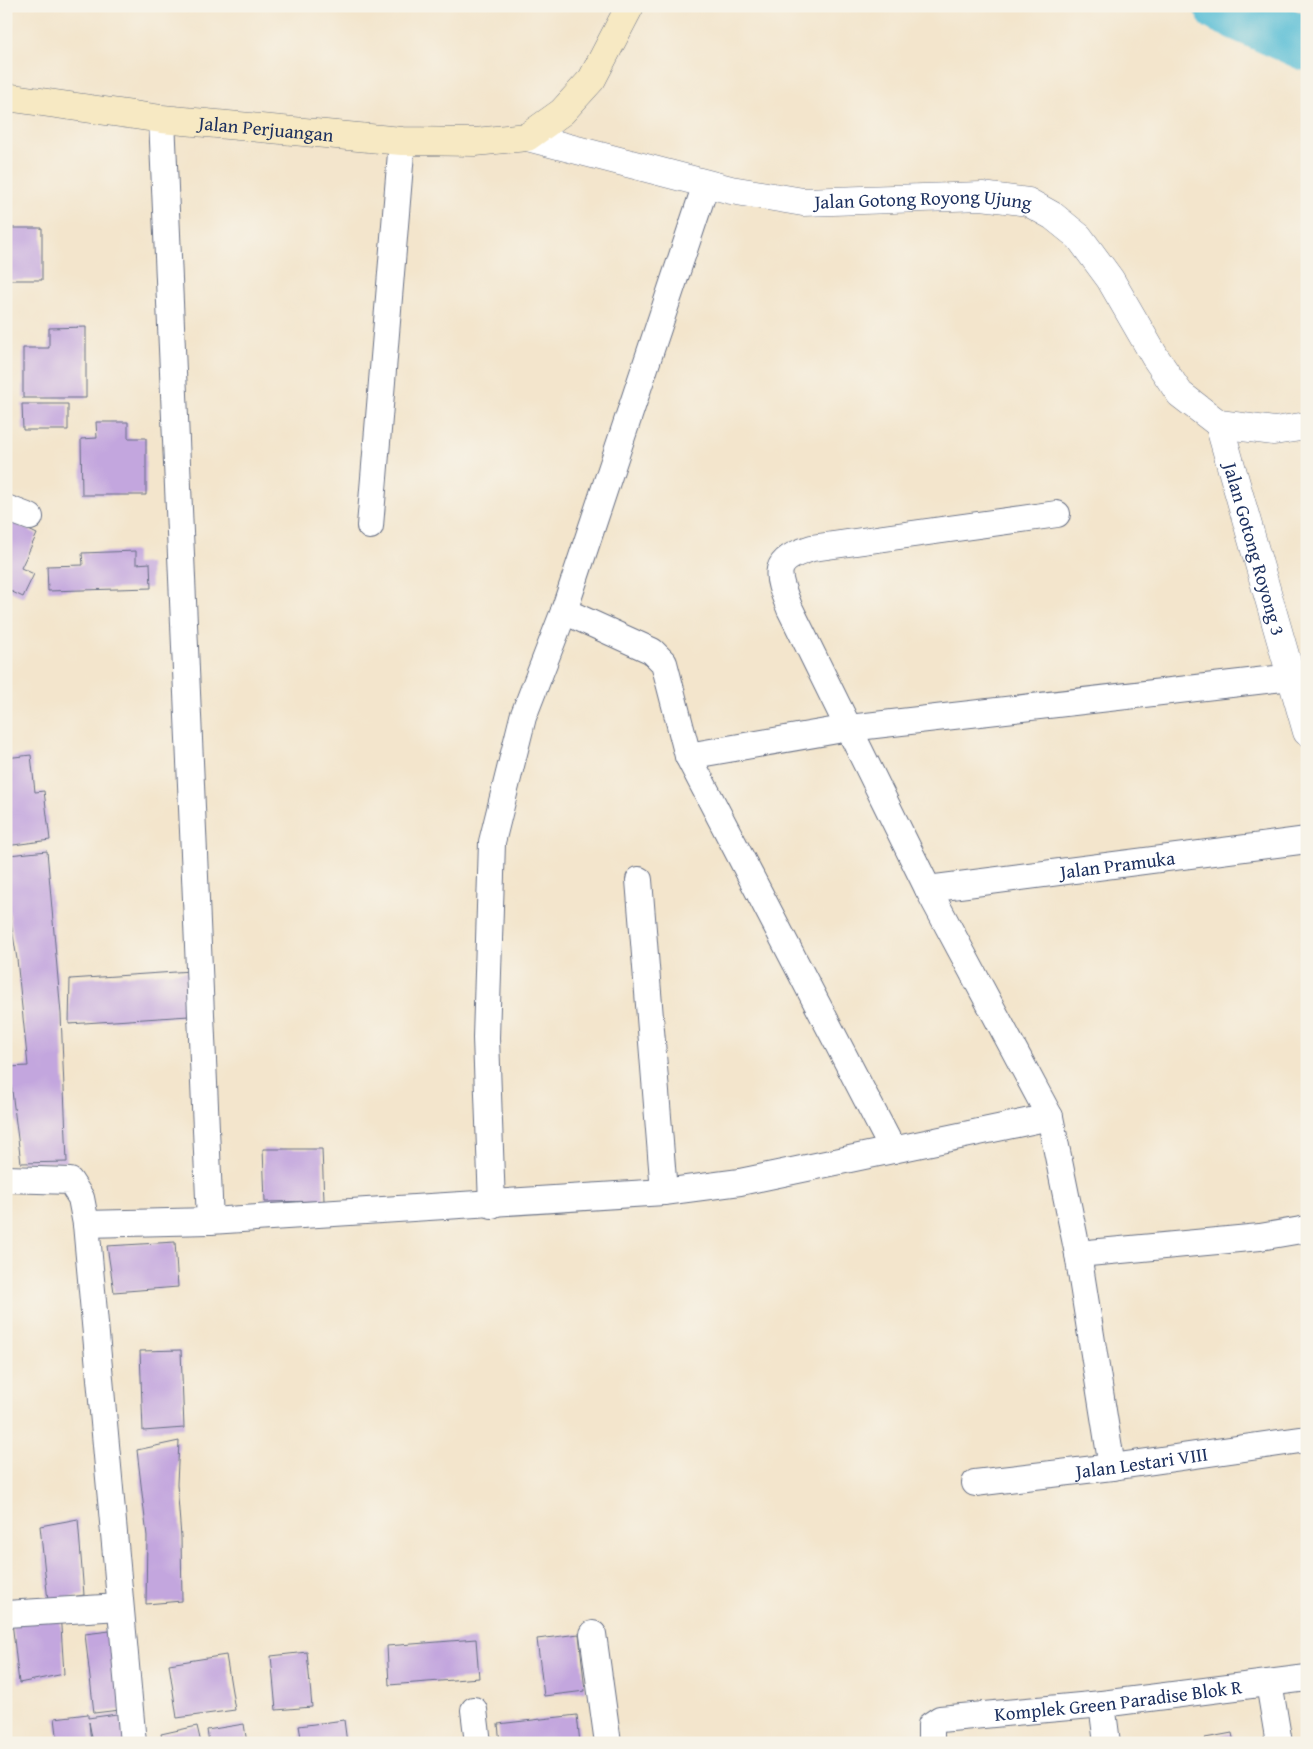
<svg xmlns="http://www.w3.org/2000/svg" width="1313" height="1749" viewBox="0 0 1313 1749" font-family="'Gentium Book Plus',serif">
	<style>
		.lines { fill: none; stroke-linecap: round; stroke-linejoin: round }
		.river { stroke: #57bdd5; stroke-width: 54 }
		.building { fill: #c3a6de }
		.minor-casing { stroke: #676f84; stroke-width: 28 }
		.tertiary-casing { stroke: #676f84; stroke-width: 29 }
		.secondary-casing { stroke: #676f84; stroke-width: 29 }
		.minor { stroke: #fff; stroke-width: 26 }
		.tertiary { stroke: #fff; stroke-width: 28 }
		.secondary { stroke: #f7e9c3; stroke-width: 28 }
		.labels { text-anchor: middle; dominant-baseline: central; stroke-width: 4.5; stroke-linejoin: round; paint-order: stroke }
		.street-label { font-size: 19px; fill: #1b2f5e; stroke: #f7f3e8 }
	</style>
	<rect width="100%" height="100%" fill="#f7f3e8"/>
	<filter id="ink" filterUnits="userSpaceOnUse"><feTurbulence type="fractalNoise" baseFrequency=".02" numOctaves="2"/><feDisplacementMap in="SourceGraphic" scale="10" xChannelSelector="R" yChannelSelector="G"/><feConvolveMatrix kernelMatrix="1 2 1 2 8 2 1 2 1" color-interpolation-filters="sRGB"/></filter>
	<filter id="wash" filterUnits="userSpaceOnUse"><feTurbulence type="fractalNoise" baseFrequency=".0096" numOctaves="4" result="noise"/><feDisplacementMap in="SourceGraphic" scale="20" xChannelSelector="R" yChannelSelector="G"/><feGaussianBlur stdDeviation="1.12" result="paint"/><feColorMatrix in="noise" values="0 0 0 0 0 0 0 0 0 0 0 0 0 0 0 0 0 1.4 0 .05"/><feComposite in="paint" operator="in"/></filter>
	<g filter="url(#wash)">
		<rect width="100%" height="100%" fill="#f3e5cc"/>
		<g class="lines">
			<path class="river" d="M 1221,6 L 1307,44"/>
		</g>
		<g id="blocks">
			<path class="building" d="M 7,228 L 42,228 L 42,280 L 7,280 Z
				M 86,327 L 86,398 L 23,398 L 23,348 L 49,348 L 49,328 Z
				M 22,404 L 68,404 L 68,430 L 23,430 Z
				M 96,422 L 128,422 L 128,438 L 146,438 L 146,495 L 82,495 L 81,439 L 97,438 Z
				M 6,519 L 37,534 L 21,568 L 34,574 L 23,597 L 6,589 Z
				M 136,551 L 136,564 L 150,563 L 151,588 L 48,591 L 47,566 L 83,565 L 82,553 Z
				M 31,755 L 35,792 L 44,791 L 50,840 L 6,846 L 6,758 Z
				M 47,851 L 61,1014 L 67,1162 L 21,1163 L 9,1067 L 28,1066 L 17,959 L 8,905 L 9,855 Z
				M 191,971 L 189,1016 L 69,1024 L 70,979 Z
				M 263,1149 L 322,1149 L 324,1201 L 265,1202 Z
				M 175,1242 L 178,1287 L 114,1292 L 107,1246 Z
				M 181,1350 L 184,1428 L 143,1431 L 140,1351 Z
				M 179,1441 L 177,1484 L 181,1537 L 182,1601 L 146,1604 L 147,1536 L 137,1450 Z
				M 78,1519 L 84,1595 L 48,1601 L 40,1526 Z
				M 60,1611 L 64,1674 L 19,1683 L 11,1613 Z
				M 118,1630 L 128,1709 L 94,1713 L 85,1634 Z
				M 579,1634 L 585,1691 L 544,1696 L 537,1639 Z
				M 476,1639 L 479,1678 L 389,1685 L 387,1646 Z
				M 307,1652 L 312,1707 L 276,1710 L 271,1656 Z
				M 226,1655 L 235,1710 L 177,1718 L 169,1664 Z
				M 6,1659 L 10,1677 L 6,1678 Z
				M 124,1713 L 128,1743 L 93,1743 L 89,1722 L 91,1743 L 58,1743 L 55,1718 L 88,1714 L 88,1718 Z
				M 577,1715 L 580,1743 L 500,1743 L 498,1724 Z
				M 344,1720 L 347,1743 L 302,1743 L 299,1726 Z
				M 244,1724 L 247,1743 L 209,1743 L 207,1730 Z
				M 197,1726 L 201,1743 L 163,1743 L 161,1734 Z
				M 1232,1733 L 1234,1743 L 1205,1743 L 1205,1738 Z"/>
		</g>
	</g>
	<g filter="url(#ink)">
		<use href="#blocks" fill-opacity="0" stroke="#676f84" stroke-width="1"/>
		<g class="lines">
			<g class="minor-casing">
				<g id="minor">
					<path d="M 162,119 L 210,1221"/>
					<path d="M 6,508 L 30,517"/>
					<path d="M 1057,514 L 812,548 C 771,561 775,572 790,609 L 928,889 L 1050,1117 L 1078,1254 L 1112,1467"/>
					<path d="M 370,526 L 402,141"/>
					<path d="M 564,611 L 652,651 L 664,663 L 688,756 L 893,1150"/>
					<path d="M 688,756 L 849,728 L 1292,677"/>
					<path d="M 639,880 L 664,1192"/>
					<path id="s1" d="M 928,889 L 1307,840"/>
					<path d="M 6,1179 L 70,1181 L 81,1198 L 86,1224 L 133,1743"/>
					<path d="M 492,1205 L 486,1038 L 492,842 L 523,717 L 564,611 L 706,184"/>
					<path d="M 86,1224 L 210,1221 L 664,1192 L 740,1182 L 1050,1117"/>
					<path d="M 1078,1254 L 1260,1237 L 1307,1229"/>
					<path id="s2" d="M 975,1483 L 1112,1467 L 1307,1439"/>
					<path d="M 6,1614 L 120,1607"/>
					<path d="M 593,1634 L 608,1743"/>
					<path d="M 1269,1683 L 1279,1743"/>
					<path d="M 1102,1704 L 1107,1743"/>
					<path d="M 474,1710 L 478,1743"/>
					<path id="s3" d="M 931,1743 L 931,1725 L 940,1719 L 1102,1704 L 1307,1678"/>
				</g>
			</g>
			<g class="tertiary-casing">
				<g id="tertiary">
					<path id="s4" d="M 527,137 L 731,190 L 803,202 L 982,196 L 1028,202 L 1053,216 L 1079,237 L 1110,279 L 1155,357 L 1180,394 L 1219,424 L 1274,431 L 1307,426"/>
					<path id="s5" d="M 1219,424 L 1307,732"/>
				</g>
			</g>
			<g class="secondary-casing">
				<g id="secondary">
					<path id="s6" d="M 6,97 L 162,119 L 402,141 L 475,142 L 527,137 L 562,112 L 592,79 L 630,6"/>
				</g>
			</g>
			<use href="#minor" class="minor"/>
			<use href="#tertiary" class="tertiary"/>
			<use href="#secondary" class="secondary"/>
		</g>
	</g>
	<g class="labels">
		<g class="street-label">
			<text stroke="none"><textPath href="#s6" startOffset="262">Jalan Perjuangan</textPath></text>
			<text stroke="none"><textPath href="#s4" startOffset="404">Jalan Gotong Royong Ujung</textPath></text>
			<text stroke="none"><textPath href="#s5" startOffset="130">Jalan Gotong Royong 3</textPath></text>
			<text stroke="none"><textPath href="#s1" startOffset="191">Jalan Pramuka</textPath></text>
			<text stroke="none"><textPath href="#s2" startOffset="168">Jalan Lestari VIII</textPath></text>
			<text stroke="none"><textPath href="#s3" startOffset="208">Komplek Green Paradise Blok R</textPath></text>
		</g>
	</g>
	<rect width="1313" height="1749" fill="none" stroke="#f7f3e8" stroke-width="25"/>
</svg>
